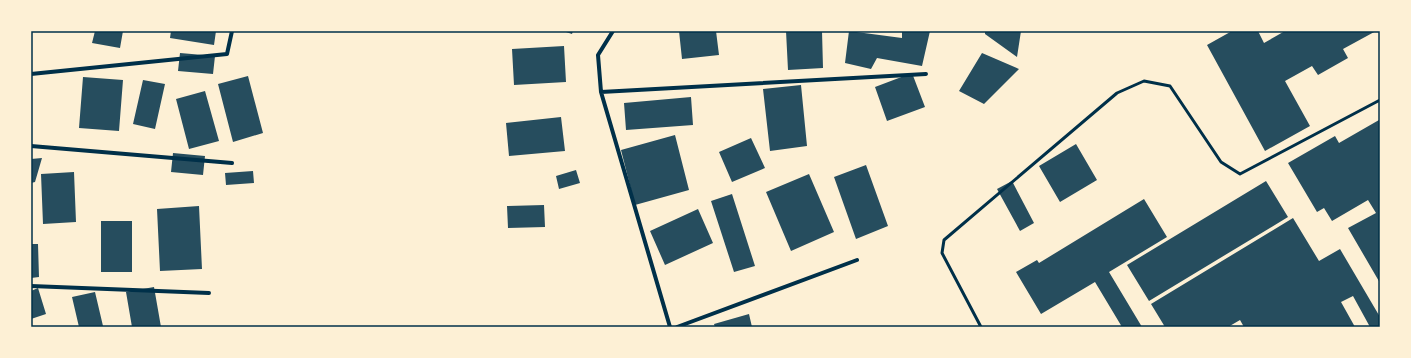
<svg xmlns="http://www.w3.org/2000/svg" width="1411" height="358" viewBox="0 0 1411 358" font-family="Signika,sans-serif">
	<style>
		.building { fill: #264d5e }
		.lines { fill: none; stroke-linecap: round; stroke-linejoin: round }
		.service { stroke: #003049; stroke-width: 3 }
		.minor { stroke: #003049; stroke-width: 4 }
		.neatline { fill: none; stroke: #003049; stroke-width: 1.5 }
	</style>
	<rect width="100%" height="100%" fill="#fdf0d5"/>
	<path class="building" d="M 95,31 L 123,31 L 120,48 L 92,43 Z
		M 171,31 L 216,31 L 214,45 L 170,38 Z
		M 563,31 L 573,31 L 572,34 Z
		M 679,31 L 716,31 L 719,55 L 682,59 Z
		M 786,31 L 822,31 L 823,68 L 788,70 Z
		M 849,31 L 902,38 L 902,31 L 930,31 L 922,66 L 877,58 L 871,69 L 845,63 Z
		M 985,31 L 1021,31 L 1017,57 L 985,34 Z
		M 1232,31 L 1258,31 L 1264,43 L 1285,31 L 1376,31 L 1343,49 L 1348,58 L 1318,75 L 1312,66 L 1285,81 L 1310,126 L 1265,151 L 1207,45 Z
		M 564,46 L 566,82 L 514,85 L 512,49 Z
		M 180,53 L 215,56 L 213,74 L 178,71 Z
		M 982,53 L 1019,69 L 984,104 L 959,91 Z
		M 912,73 L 925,107 L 887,121 L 875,87 Z
		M 248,76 L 263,133 L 233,142 L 218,84 Z
		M 83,77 L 123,80 L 119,131 L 79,128 Z
		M 143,80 L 165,84 L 155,129 L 133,124 Z
		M 801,85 L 807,146 L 770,151 L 763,89 Z
		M 205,91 L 219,141 L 189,149 L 176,99 Z
		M 691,97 L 693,125 L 626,130 L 624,103 Z
		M 561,117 L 565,151 L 509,156 L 506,123 Z
		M 1379,120 L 1380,122 L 1380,283 L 1348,228 L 1376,213 L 1368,200 L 1332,221 L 1324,208 L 1317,212 L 1288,163 L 1335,136 L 1339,143 Z
		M 675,135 L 689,190 L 635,205 L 621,150 Z
		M 751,138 L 765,168 L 732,182 L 719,152 Z
		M 1076,144 L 1097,180 L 1060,202 L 1039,166 Z
		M 173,153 L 205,156 L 203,175 L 171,172 Z
		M 42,158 L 35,182 L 31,183 L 31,159 Z
		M 866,165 L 888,226 L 856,239 L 834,177 Z
		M 576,170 L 580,183 L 559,189 L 556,176 Z
		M 253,171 L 254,183 L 226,185 L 225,173 Z
		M 74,172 L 76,222 L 43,224 L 41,174 Z
		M 809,174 L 834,232 L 791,251 L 766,192 Z
		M 1012,181 L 1034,223 L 1020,231 L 997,189 Z
		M 1266,181 L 1288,217 L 1149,301 L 1127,265 Z
		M 732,194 L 755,266 L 734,272 L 711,201 Z
		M 1144,199 L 1167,237 L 1109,272 L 1142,327 L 1122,327 L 1095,282 L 1041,314 L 1016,272 L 1037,260 L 1039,263 Z
		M 544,205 L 545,227 L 508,228 L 507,206 Z
		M 199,206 L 202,269 L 160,271 L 157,209 Z
		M 698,209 L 713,243 L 665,265 L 650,231 Z
		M 1293,218 L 1319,261 L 1340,249 L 1380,317 L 1380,327 L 1370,327 L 1353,296 L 1341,302 L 1355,327 L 1244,327 L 1240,320 L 1228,327 L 1165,327 L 1151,304 Z
		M 101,221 L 132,221 L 132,272 L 101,272 Z
		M 31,244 L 38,244 L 39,277 L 31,278 Z
		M 154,287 L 161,327 L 132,327 L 126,292 Z
		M 38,288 L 46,314 L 31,319 L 31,291 Z
		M 95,292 L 103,326 L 79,327 L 72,297 Z
		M 749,314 L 752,327 L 715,327 L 714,324 Z"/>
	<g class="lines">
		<path class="service" d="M 981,327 L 942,253 L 944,240 L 1117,93 L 1144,81 L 1170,86 L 1221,162 L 1240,174 L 1380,100"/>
		<path class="minor" d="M 613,31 L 598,55 L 601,92 L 670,327
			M 31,74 L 227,54 L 232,31
			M 601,92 L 926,74
			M 31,146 L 232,163
			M 31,286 L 209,293
			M 677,327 L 857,260"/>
	</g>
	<rect width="1411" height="358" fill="none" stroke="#fdf0d5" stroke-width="64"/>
	<rect x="32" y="32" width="1347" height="294" class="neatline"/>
</svg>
